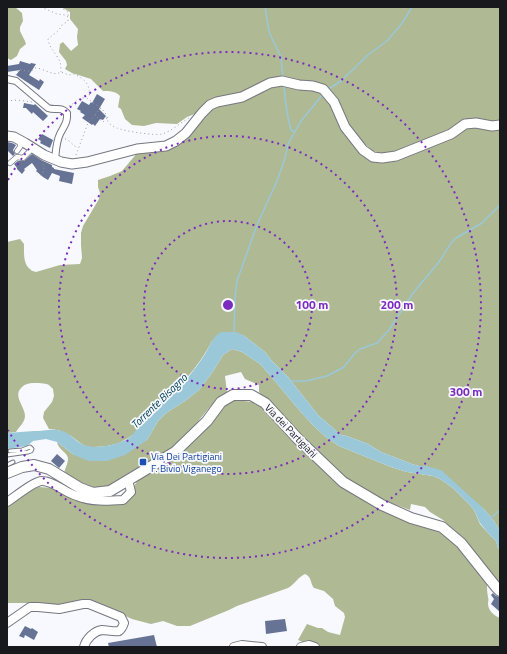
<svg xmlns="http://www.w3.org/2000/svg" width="507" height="654" viewBox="0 0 507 654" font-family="'Titillium Web',sans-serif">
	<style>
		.forest { fill: #afb993 }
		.water { fill: #9ac8d9 }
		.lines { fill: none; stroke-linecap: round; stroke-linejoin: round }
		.stream { stroke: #9ac8d9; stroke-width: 1.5 }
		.building { fill: #667394 }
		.service-casing { stroke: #757880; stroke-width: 5 }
		.pedestrian-casing { stroke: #757880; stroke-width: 6 }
		.minor-casing { stroke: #757880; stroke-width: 8 }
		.tertiary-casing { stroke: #757880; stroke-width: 10 }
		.secondary-casing { stroke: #757880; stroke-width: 11 }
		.primary-casing { stroke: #757880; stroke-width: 12 }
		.path { stroke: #9a9ca1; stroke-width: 1; stroke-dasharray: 1 3; stroke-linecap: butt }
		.service { stroke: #fff; stroke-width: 3 }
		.pedestrian { stroke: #fff; stroke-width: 4.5 }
		.minor { stroke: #fff; stroke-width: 6 }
		.tertiary { stroke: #fff; stroke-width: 8 }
		.secondary { stroke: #fff; stroke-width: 9 }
		.primary { stroke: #fff; stroke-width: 10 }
		.ring { fill: none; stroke: #7b2cbf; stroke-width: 2; stroke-dasharray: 2 4 }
		.transit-dot { fill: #1a4fb4; stroke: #f7f9ff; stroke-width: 1.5 }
		.labels { text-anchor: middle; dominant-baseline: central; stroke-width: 3.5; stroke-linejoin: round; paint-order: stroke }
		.street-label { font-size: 10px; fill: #17191c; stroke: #f7f9ff }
		.transit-label { font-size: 10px; fill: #164399; stroke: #f7f9ff; text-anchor: start }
		.water-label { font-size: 11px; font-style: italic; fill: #004254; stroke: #f7f9ff }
		.centre { fill: #7b2cbf; stroke: #f7f9ff; stroke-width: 2 }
		.ring-label { font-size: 12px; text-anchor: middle; font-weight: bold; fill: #7b2cbf; stroke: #f7f9ff; stroke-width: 3.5; stroke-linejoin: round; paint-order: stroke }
	</style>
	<rect width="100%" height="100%" fill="#f7f9ff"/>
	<path class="forest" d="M 7,7 L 15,7 L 22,13 L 23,21 L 20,27 L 20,31 L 25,41 L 26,44 L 20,49 L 17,56 L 11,60 L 7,58 Z
		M 61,7 L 500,7 L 500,122 L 494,123 L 472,120 L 446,133 L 411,147 L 386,154 L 373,151 L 365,144 L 355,134 L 332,93 L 284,79 L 187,117 L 177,124 L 156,123 L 144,126 L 132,125 L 125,119 L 121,109 L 118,107 L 120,96 C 115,91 110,91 103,91 L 91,79 L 72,73 L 65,69 L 67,65 L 66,61 L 59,52 L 60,44 L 63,42 L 71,51 L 78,45 L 77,37 L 78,29 L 70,19 L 70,12 Z
		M 282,85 L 312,89 L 321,92 L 326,97 L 372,160 L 466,128 L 476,126 L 500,128 L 500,531 L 494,521 L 484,509 L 426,466 L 419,466 L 412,464 L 381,452 L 368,444 L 347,436 L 341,435 L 318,415 L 288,377 L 272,361 L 265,352 L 243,335 L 212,341 C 201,362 187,380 169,395 C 160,402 149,405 142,415 C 139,419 139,425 137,430 C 134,435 128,438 123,441 C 115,446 99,447 90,447 C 81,446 77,439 69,435 C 63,431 56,429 49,429 L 43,418 L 44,412 L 52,402 L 54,396 L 53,389 C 52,388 50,386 49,385 C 45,383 37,383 33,383 C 29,383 25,384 22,387 C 12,396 25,406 25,416 C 25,422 19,427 16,432 L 7,433 L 7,242 L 20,239 L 24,244 C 24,252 23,264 30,269 C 31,271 34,271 36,272 L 60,265 L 80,264 L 82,258 L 81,245 L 81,233 L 83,226 L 99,199 L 100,193 L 98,187 L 98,180 L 110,176 L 122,171 L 138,152 L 167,148 L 212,108 L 271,87 Z
		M 232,349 L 242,352 L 260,364 C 270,375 280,387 290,399 C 305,417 319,434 339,446 L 391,467 L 407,472 L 433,476 L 440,479 L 453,488 L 469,504 L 474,510 L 480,524 L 488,533 L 496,541 L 498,548 L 500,550 L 500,585 L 469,545 L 443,520 L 430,512 L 425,507 L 411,504 L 410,510 L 391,503 L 361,489 L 335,469 L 261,395 L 259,392 L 259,385 L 245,379 L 241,372 L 225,376 L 227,392 C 210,403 199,422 185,437 C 175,449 113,489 99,489 C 85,489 75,480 64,473 C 65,469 68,463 68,459 C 68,452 58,450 57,442 L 74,455 L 147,440 L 158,421 L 166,413 L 185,401 L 199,390 L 212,373 L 223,355 Z
		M 235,400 L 253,402 L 263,408 L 322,469 L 408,521 L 439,532 L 446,536 L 455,544 L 487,584 C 487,589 487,592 488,597 C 489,601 488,600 488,604 C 488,610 494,616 500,618 L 500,647 L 319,647 L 316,643 L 305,643 L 298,640 L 307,624 L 318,628 L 322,628 L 328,632 L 340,635 L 345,617 L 344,613 L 335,606 L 333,599 L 324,591 L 314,588 C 310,583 312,577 305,574 C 297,578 296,583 288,588 L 237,606 L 229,610 L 190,626 L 177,626 L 163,621 L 151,624 L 147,623 L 132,619 L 107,607 L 86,600 L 48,606 L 26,603 L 7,603 L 7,505 L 31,490 L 39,487 L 53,488 L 84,501 L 124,503 L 139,478 L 178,452 L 200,435 L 225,406 Z"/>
	<path class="water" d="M 221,332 L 236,332 L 243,335 L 265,352 L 272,361 L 288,377 L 318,415 L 341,435 L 347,436 L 368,444 L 381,452 L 412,464 L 419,466 L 426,466 L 441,470 L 484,509 L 494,521 L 500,531 L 500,550 L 498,548 L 496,541 L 488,533 L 480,523 L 474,510 L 469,504 L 453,488 L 440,479 L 433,476 L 407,472 L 391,467 L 339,446 C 319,434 305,417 290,399 C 280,387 270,375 260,364 L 242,352 L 232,349 L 223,355 L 212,373 L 199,390 L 185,401 L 166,413 L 158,421 L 147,440 L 125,455 L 107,461 L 89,461 L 74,455 L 57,442 L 46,439 L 33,441 L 27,446 L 7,449 L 7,433 C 16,432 25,432 34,431 C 44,431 52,428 62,431 C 70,433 75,441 82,444 C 89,448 99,447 106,446 C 117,444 131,440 137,429 C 140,424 140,417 144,412 C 149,406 155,404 162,400 C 170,396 178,388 185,381 C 192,373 200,362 205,354 C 210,346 212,337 221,332 Z"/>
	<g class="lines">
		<path class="stream" d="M 265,7 L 269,32 L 281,57 L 283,78
			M 284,86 C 285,101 287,115 291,130 L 295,132
			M 327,90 L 341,81 L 369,54 L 387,41 L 403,22 L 412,7
			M 234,333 L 235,297 L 237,281 L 257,225 L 277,181 L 285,158 L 288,144 L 301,121 L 323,94
			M 292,381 L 306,381 L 327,376 L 344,367 L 355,353 L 360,349 L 377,343 L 389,330 L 413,293 L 439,262 L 451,243 L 456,238 L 482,223 L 500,205
			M 491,518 L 500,510"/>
	</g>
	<path class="building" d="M 20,61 L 30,64 L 31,63 L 36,64 L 29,75 L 39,81 L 40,79 L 44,82 L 39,90 L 16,75 L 20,70 L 7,72 L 7,66 L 19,64 Z
		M 97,94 L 105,99 L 99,109 L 106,116 L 103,120 L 100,119 L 95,126 L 93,124 L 92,125 L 82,118 L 85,115 L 80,112 L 81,111 L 77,109 L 82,101 L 89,105 L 91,102 L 92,103 Z
		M 24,103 L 34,105 L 35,104 L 48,116 L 43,121 L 33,112 L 32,114 L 26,108 L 23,108 Z
		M 42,134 L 53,140 L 50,148 L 40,143 L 41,141 L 38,139 Z
		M 7,142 L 12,143 L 16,145 L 13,150 L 15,154 L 13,156 L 7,150 Z
		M 32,154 L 41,160 L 52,165 L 52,167 L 54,168 L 54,169 L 74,173 L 72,184 L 59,181 L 60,176 L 52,173 L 48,180 L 43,177 L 36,171 L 37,170 L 32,163 L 24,169 L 25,170 L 22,174 L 17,169 L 17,168 L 14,164 L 18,161 L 24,161 Z
		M 57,454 L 65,461 L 59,468 L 51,461 Z
		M 493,593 L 496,596 L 500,597 L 500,612 L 491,604 L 494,599 L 491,595 Z
		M 285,619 L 287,631 L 266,634 L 265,621 Z
		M 25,626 L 31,629 L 32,628 L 38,632 L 34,640 L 25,635 L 24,638 L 19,636 Z
		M 154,635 L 157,647 L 109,647 L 108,643 Z"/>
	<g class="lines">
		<g class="service-casing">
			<path id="service" d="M 7,455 L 28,452 L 31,451 L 32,449 L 30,447 L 22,450 L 10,451
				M 7,465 L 13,462"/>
		</g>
		<g class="pedestrian-casing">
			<path id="pedestrian" d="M 17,151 L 20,147 L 20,140
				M 10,163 L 17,157 L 23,158 L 33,148"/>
		</g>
		<g class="minor-casing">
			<path id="minor" d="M 7,79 L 16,81 L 48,108 C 56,111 60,106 67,113 C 68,122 64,126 60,134 C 56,142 56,151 55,160"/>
		</g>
		<g class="tertiary-casing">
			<path id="tertiary" d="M 7,502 C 15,497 34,481 42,481 C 54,481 65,493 77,496 C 92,502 107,501 123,500 L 131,492 L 128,480
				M 7,623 L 30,607 L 38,607 L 59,609 L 83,604 L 89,604 L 121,617 L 124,623 C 123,626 122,629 119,631 C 114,632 107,630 102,630 C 94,631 86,639 84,647
				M 234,647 L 242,645 L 262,647
				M 301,647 L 309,645 L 315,647"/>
		</g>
		<g class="secondary-casing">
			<path id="secondary" d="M 7,136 L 14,137 L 25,143 L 44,155 L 61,162 L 72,164 L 87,162 L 137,149 L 166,146 L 176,141 L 186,133 L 202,113 L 210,105 L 217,102 L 242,97 L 270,83 L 282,81 L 299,85 L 313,86 L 323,89 L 334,102 L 345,127 L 363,150 L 373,157 L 382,158 L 396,156 L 451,134 L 465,124 L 476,123 L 492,126 L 500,125"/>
		</g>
		<g class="primary-casing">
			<path id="primary" d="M 7,473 L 22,467 L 34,465 L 49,469 L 80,488 L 93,493 L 110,491 L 175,452 L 207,421 L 221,402 L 233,395 L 251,395 L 265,403 L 298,439 L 343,482 L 382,505 L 411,518 L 442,527 L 461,543 L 496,587 L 500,591"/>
		</g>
		<path class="path" d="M 41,7 L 57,14 L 65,15 L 68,17 L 68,21 L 62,25 L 59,30 L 48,39 C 49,47 54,51 58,58 C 61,62 61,67 61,72
			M 60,7 L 68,12 L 68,16
			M 16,75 L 19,69 C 25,71 31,73 35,68 C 44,68 53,77 61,72 L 69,75 L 74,74 C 85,79 91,85 89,98
			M 7,101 L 17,100 L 32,102
			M 69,106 C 74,104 78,97 85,98 C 88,98 90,100 92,102 C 98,106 105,110 107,117 C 109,122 106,119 109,123 C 111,125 114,127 117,128 C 123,131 156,136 162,134 C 172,131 180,123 189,118
			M 101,108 L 95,115 L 103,122 L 107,118
			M 65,139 C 70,140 73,146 78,148
			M 76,155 L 88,123 L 95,115
			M 41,176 L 44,170 L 43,164"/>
		<use href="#service" class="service"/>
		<use href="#pedestrian" class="pedestrian"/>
		<use href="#minor" class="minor"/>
		<use href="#tertiary" class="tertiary"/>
		<use href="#secondary" class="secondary"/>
		<use href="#primary" class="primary"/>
	</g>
	<g class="ring">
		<circle cx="228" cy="305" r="84"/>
		<circle cx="228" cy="305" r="169"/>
		<path d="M8 180A253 253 0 1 1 8 430"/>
	</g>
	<rect class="transit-dot" x="139" y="458" width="8" height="8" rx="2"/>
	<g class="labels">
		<g class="street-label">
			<text transform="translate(291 431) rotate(46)">Via dei Partigiani</text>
		</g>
		<g class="transit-label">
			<text x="151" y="456">Via Dei Partigiani<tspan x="151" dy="12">F. Bivio Viganego</tspan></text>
		</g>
		<g class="water-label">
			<text transform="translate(159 401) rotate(-44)">Torrente Bisagno</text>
		</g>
	</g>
	<circle cx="228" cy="305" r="6" class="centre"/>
	<g class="ring-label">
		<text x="312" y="309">100 m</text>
		<text x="397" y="309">200 m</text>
		<text x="466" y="396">300 m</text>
	</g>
	<rect width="507" height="654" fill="none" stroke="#17191c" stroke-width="16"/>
</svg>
